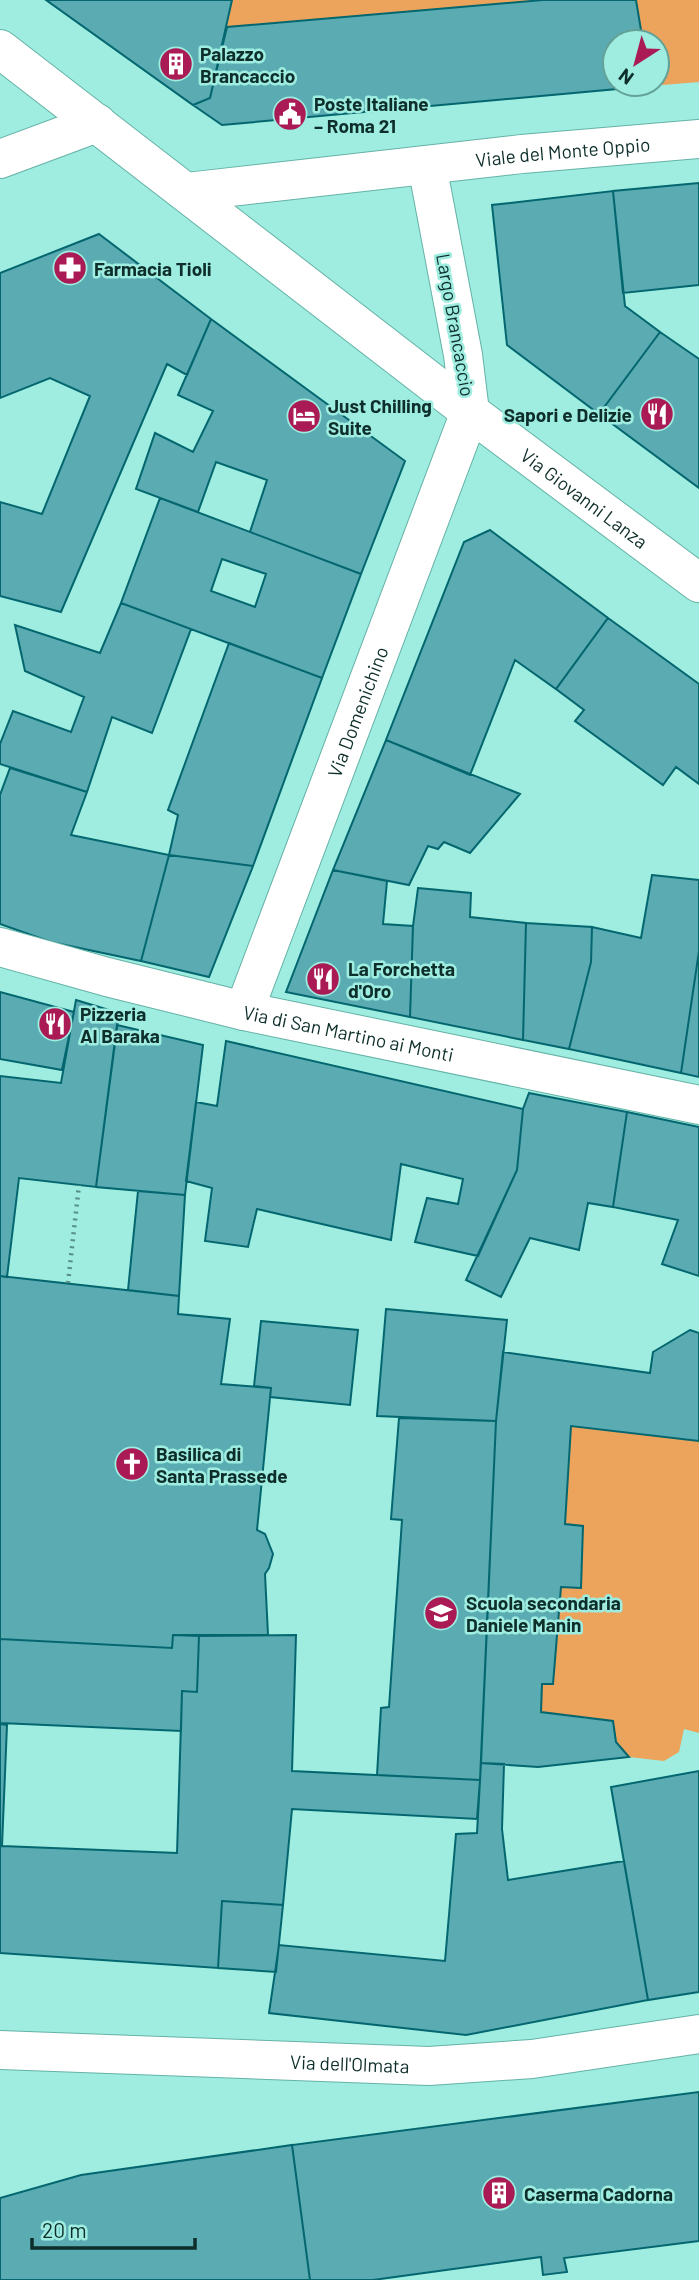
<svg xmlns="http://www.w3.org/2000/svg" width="699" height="2280" viewBox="0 0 699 2280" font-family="Barlow,sans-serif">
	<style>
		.green { fill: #eca35c }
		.building { fill: #5babb3; stroke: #04676f; stroke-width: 2; fill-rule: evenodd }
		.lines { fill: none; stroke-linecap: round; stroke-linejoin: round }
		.street-casing { stroke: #65b2a7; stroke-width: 40 }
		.secondary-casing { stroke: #65b2a7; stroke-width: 40 }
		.path { stroke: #589088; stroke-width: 4.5; stroke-dasharray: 2 5; stroke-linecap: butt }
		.street { stroke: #fff; stroke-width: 38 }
		.secondary { stroke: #fff; stroke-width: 38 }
		.labels { text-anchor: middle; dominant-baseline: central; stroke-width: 5; stroke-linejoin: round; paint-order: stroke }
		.poi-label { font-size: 19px; font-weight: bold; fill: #0d2e2a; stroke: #9eede0; text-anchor: start }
		.street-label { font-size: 19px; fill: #0d2e2a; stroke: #9eede0 }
	</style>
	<rect width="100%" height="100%" fill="#9eede0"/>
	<path class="green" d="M 232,0 L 543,0 L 227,27 Z
		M 636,0 L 699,0 L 699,82 L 650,86 L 650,84 L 657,84 L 657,42 L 643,42 Z
		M 571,1426 L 699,1441 L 699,1733 L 684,1729 L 679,1752 L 664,1761 L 629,1757 L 616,1742 L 613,1721 L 541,1712 L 542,1684 L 561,1587 L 583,1527 L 565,1524 Z"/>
	<path class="building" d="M 46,0 L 232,0 L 210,98 L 193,105 Z
		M 543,0 L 636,0 L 643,42 L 615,42 L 615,84 L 650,84 L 650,86 L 222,125 L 193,105 L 210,98 L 227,27 Z
		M 699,183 L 699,285 L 623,293 L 613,191 Z
		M 613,191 L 625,306 L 660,332 L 599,414 L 507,345 L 492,205 Z
		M 99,234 L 211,319 L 187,375 L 167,364 L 61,612 L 0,596 L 0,502 L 42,514 L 90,396 L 50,378 L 0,398 L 0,273 Z
		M 211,319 L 405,461 L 361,574 L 250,532 L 267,480 L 216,462 L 198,512 L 136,489 L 155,433 L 193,452 L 213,411 L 178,395 Z
		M 660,332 L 699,359 L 699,488 L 599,414 Z
		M 160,498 L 361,574 L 322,678 L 121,603 ZM 222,559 L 266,574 L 255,607 L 211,591 Z
		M 490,530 L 608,618 L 556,689 L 515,660 L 470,775 L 386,740 L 464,542 Z
		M 121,603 L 191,629 L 152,733 L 112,717 L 87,792 L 0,764 L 0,744 L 13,711 L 71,732 L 84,697 L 25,671 L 15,625 L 100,653 Z
		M 608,618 L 699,684 L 699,784 L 676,767 L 663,785 L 575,721 L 584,710 L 556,689 Z
		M 229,643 L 322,678 L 253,866 L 169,855 L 178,815 L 168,810 Z
		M 386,740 L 520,794 L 470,853 L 444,842 L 438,849 L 428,846 L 409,885 L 333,870 Z
		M 10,768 L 87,792 L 71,835 L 169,855 L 141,961 L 51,942 L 0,924 L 0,795 Z
		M 169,855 L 253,866 L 209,977 L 141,961 Z
		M 333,870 L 387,881 L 383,924 L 413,926 L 410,1017 L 286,992 Z
		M 652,875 L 699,880 L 699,951 L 681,1073 L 569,1049 L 591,962 L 592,927 L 641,938 Z
		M 418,888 L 471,893 L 470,917 L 526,923 L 523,1040 L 410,1017 L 413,926 Z
		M 526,923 L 592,927 L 591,962 L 569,1049 L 523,1040 Z
		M 699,951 L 699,1077 L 681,1073 Z
		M 0,992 L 74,1012 L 62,1070 L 0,1059 Z
		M 76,1000 L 119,1013 L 96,1187 L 19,1178 L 7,1277 L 0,1276 L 0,1076 L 61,1083 Z
		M 117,1025 L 203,1045 L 185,1195 L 96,1187 Z
		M 226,1041 L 523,1109 L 517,1170 L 478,1256 L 415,1242 L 427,1198 L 458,1204 L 463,1179 L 401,1164 L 391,1240 L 257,1209 L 248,1247 L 205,1241 L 212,1188 L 186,1181 L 196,1102 L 217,1106 Z
		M 529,1093 L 627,1112 L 613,1207 L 588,1203 L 579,1250 L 530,1238 L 501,1297 L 466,1280 L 517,1170 L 523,1109 Z
		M 627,1112 L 699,1127 L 699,1276 L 662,1264 L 678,1220 L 613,1207 Z
		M 138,1191 L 185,1195 L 179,1296 L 128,1290 Z
		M 0,1276 L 179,1296 L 178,1314 L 230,1319 L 221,1384 L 271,1388 L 257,1530 L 265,1534 L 273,1554 L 269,1568 L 265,1574 L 268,1635 L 173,1635 L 172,1648 L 0,1639 Z
		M 386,1309 L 507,1320 L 496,1421 L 377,1416 Z
		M 261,1321 L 358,1330 L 350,1405 L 270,1397 L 271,1388 L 254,1386 Z
		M 690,1330 L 699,1333 L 699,1441 L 571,1426 L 565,1524 L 583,1526 L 581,1588 L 561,1587 L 553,1684 L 542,1684 L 541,1712 L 613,1721 L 616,1742 L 629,1757 L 538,1767 L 481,1763 L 496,1421 L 503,1352 L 650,1373 L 653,1352 Z
		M 399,1418 L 496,1421 L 480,1780 L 377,1775 L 381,1708 L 389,1707 L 402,1520 L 391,1519 Z
		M 173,1635 L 199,1636 L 197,1692 L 182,1691 L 181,1731 L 0,1723 L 0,1639 L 172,1648 Z
		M 296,1635 L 292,1771 L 480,1780 L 477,1819 L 292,1809 L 283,1905 L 222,1901 L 218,1968 L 0,1953 L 0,1724 L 7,1725 L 2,1846 L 177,1853 L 182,1691 L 197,1692 L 199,1636 Z
		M 481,1763 L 504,1764 L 502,1829 L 508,1880 L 624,1861 L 648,2000 L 466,2035 L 269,2013 L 279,1945 L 445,1961 L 456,1834 L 477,1833 Z
		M 699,1771 L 699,1992 L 648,2000 L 611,1787 Z
		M 222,1901 L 283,1905 L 276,1972 L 218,1968 Z
		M 699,2092 L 699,2241 L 564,2258 L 567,2272 L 543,2275 L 541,2257 L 373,2280 L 310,2280 L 292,2145 Z
		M 292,2145 L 310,2280 L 0,2280 L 0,2198 L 81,2175 Z"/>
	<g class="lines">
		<g class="street-casing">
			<g id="street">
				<path d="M 0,159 L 97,123"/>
				<path id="s1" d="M 187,192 L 522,154 L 699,139"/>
				<path id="s2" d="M 0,947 L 107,977 L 244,1011 L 699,1105"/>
				<path id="s3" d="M 244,1011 L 470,412 L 463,355 L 427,165"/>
				<path id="s4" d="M 0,2050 L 429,2066 L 532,2059 L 699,2034"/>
			</g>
		</g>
		<g class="secondary-casing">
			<g id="secondary">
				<path id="s5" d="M 0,49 L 470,412 L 699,583"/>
			</g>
		</g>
		<path class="path" d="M 68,1283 L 79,1185"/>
		<use href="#street" class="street"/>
		<use href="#secondary" class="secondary"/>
	</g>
	<defs>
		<g id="building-disc" transform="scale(1.75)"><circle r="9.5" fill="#aa1a54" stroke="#9eede0"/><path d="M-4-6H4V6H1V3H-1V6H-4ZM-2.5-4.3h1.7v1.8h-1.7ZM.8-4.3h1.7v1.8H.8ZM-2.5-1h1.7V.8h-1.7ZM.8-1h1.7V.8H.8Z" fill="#fff"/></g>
		<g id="civic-disc" transform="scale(1.75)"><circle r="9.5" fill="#aa1a54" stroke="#9eede0"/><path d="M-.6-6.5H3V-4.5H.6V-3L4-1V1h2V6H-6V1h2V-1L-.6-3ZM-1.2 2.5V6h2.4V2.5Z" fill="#fff"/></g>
		<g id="pharmacy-disc" transform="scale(1.75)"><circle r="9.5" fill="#aa1a54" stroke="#9eede0"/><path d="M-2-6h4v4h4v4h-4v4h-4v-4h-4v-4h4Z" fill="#fff"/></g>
		<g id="restaurant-disc" transform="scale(1.75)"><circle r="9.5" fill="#aa1a54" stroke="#9eede0"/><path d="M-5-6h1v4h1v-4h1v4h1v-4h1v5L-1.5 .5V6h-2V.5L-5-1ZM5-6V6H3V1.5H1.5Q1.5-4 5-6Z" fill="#fff"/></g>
		<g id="hotel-disc" transform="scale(1.75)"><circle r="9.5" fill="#aa1a54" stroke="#9eede0"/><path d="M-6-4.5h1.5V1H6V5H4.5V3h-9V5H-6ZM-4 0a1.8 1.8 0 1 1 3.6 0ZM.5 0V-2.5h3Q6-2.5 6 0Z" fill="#fff"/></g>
		<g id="church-disc" transform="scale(1.75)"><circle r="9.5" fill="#aa1a54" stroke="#9eede0"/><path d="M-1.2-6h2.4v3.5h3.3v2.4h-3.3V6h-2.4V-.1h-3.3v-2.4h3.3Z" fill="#fff"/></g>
		<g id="school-disc" transform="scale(1.75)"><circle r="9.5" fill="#aa1a54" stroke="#9eede0"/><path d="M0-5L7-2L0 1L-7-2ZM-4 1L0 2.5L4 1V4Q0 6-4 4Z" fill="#fff"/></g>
	</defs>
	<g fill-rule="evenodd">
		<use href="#building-disc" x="176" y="64"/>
		<use href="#civic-disc" x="290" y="114"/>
		<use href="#pharmacy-disc" x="70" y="268"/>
		<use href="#restaurant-disc" x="657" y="414"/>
		<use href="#hotel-disc" x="304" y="416"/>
		<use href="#restaurant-disc" x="323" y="979"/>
		<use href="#restaurant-disc" x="55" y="1024"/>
		<use href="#church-disc" x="132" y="1464"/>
		<use href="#school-disc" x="441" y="1613"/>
		<use href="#building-disc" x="499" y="2193"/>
	</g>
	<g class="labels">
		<g class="poi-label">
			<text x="200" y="53">Palazzo<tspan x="200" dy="22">Brancaccio</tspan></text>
			<text x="314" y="103">Poste Italiane<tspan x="314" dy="22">– Roma 21</tspan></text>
			<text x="94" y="268">Farmacia Tioli</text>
			<text x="328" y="405">Just Chilling<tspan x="328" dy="22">Suite</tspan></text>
			<text x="632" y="414" text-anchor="end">Sapori e Delizie</text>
			<text x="348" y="968">La Forchetta<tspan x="348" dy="22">d'Oro</tspan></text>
			<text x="80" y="1013">Pizzeria<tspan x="80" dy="22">Al Baraka</tspan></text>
			<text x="156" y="1453">Basilica di<tspan x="156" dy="22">Santa Prassede</tspan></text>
			<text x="466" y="1602">Scuola secondaria<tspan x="466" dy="22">Daniele Manin</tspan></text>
			<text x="524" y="2193">Caserma Cadorna</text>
		</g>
		<g class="street-label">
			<text stroke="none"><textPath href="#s1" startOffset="378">Viale del Monte Oppio</textPath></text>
			<text transform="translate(456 325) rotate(80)">Largo Brancaccio</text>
			<text stroke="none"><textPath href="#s5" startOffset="737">Via Giovanni Lanza</textPath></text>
			<text stroke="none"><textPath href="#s3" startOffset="320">Via Domenichino</textPath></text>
			<text stroke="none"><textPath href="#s2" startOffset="359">Via di San Martino ai Monti</textPath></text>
			<text stroke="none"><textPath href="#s4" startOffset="350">Via dell'Olmata</textPath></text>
		</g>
	</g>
	<g transform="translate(636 63) rotate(216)"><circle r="33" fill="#9eede0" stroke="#64a197" stroke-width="2"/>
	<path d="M0-5L12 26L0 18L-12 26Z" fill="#aa1a54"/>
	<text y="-10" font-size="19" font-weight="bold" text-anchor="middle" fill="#0d2e2a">N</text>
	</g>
	<path d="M32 2238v10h163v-10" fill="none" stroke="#0d2e2a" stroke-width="3.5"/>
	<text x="42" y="2238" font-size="21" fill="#0d2e2a" stroke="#9eede0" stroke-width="5" paint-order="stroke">20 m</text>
</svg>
